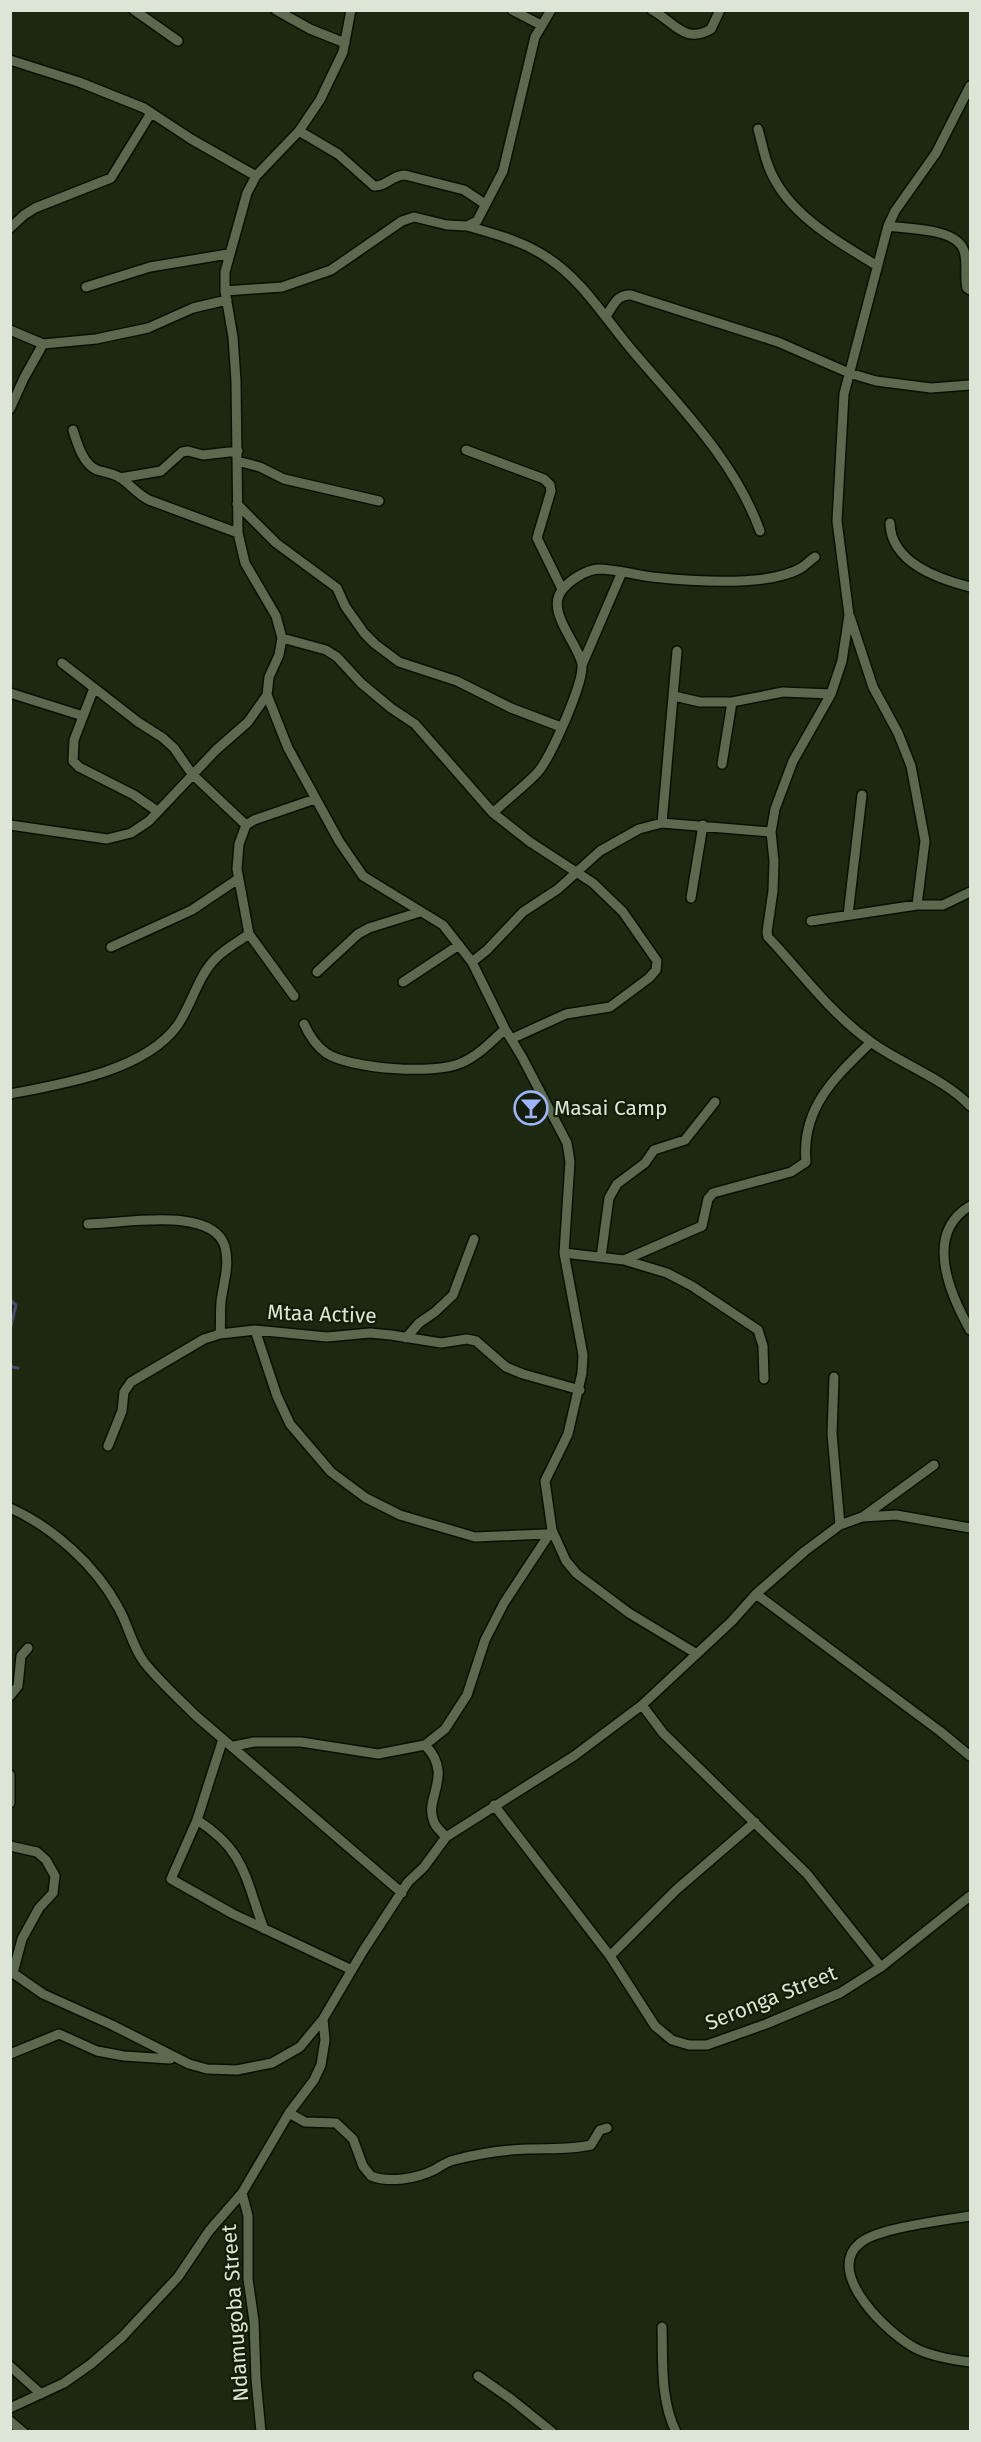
<svg xmlns="http://www.w3.org/2000/svg" width="981" height="2442" viewBox="0 0 981 2442" font-family="'Fira Sans',sans-serif">
	<style>
		.lines { fill: none; stroke-linecap: round; stroke-linejoin: round }
		.stream { stroke: #47486d; stroke-width: 3 }
		.minor-casing { stroke: #071100; stroke-width: 12 }
		.minor { stroke: #5b694f; stroke-width: 9 }
		.labels { text-anchor: middle; dominant-baseline: central; stroke-width: 4.5; stroke-linejoin: round; paint-order: stroke }
		.poi-label { font-size: 21px; fill: #dde5d6; stroke: #131e08; text-anchor: start }
		.street-label { font-size: 21px; fill: #dde5d6; stroke: #131e08 }
	</style>
	<rect width="100%" height="100%" fill="#1d2811"/>
	<g class="lines">
		<path class="stream" d="M 10,1300 L 16,1305 L 10,1330
			M 10,1363 L 12,1367 L 18,1368"/>
		<g class="minor-casing">
			<path id="minor" d="M 134,10 L 178,41
				M 276,10 L 310,29 L 345,43
				M 351,10 L 343,52 L 320,100 L 299,131 L 256,176 L 247,193 L 225,272 L 225,291 L 233,337 L 236,381 L 238,533 L 245,563 L 276,616 L 282,638 L 279,655 L 269,677 L 267,695 L 288,748 L 339,841 L 363,876 L 443,925 L 472,962 L 505,1029 L 522,1057 L 567,1143 L 570,1162 L 564,1253 L 583,1355 L 582,1373 L 568,1434 L 545,1481 L 552,1530 L 566,1561 L 577,1574 L 629,1613 L 697,1654
				M 512,10 L 541,25
				M 652,10 C 673,21 685,45 711,29 L 720,10
				M 10,60 L 79,82 L 144,108 L 191,139 L 256,176
				M 970,86 L 936,153 L 895,211 L 888,226 L 844,394 L 837,521 L 849,615 L 842,661 L 831,694 L 793,761 L 775,809 L 771,832 L 774,861 L 773,891 L 767,932 L 768,937 C 802,973 830,1013 871,1042 C 901,1064 945,1079 970,1106
				M 758,129 C 763,147 766,166 776,182 C 796,218 841,244 876,265
				M 299,131 L 338,154 L 374,186 C 386,187 392,175 405,175 L 464,190 L 485,204
				M 467,226 C 495,234 523,241 548,258 C 583,281 604,317 631,349 C 679,406 734,459 760,531
				M 888,226 C 908,229 957,228 964,251 C 968,263 964,276 967,288 L 970,290
				M 10,228 L 24,215 L 35,208 L 111,178 L 151,113
				M 86,287 L 150,267 L 228,254
				M 225,291 L 282,287 L 331,270 L 402,221 L 414,217 L 447,225 L 467,226 L 477,221 L 503,171 L 535,37 L 551,10
				M 606,316 C 614,305 617,294 631,295 L 778,342 L 849,373 L 876,381 L 931,388 L 970,385
				M 10,330 L 43,344 L 96,339 L 148,328 L 193,308 L 227,300
				M 10,409 L 24,378 L 43,344
				M 73,430 C 77,443 83,464 97,470 C 104,472 112,473 119,477 C 130,484 137,494 149,500 L 238,533
				M 466,450 L 544,479 L 550,485 L 551,491 L 537,538 L 562,589
				M 237,461 L 260,467 L 284,479 L 379,501
				M 120,478 L 161,471 L 182,452 L 188,451 L 203,455 L 238,451
				M 237,504 L 276,543 L 337,588 L 345,606 L 364,633 L 375,644 L 399,662 L 457,681 L 511,708 L 561,727
				M 890,523 C 891,563 939,579 970,587
				M 850,617 L 873,687 L 898,733 L 911,766 L 925,841 L 917,905
				M 282,638 L 326,650 L 337,657 L 361,683 L 391,708 L 415,724 L 493,813 L 530,842 L 593,883 L 623,912 L 657,961 L 656,970 L 649,978 L 610,1007 L 566,1014 L 511,1039
				M 62,663 L 138,722 L 163,738 L 174,748 L 192,774 L 246,825
				M 582,665 L 622,572
				M 94,688 L 74,740 L 73,761 L 79,767 L 134,795 L 157,811
				M 10,693 L 83,716
				M 674,696 L 700,702 L 732,702 L 783,692 L 831,694
				M 722,764 L 732,702
				M 493,813 C 507,799 524,787 537,773 C 550,759 584,683 582,664 C 578,643 544,610 563,589 C 570,580 586,570 598,569 C 616,569 635,575 652,577 C 690,581 768,587 801,568 C 806,565 810,560 815,557
				M 662,823 L 677,651
				M 10,825 L 107,839 L 131,833 L 149,821 L 216,750 L 248,722 L 267,695
				M 691,898 L 703,825
				M 848,915 L 862,795
				M 811,921 L 917,905 L 943,905 L 970,892
				M 111,947 L 192,910 L 238,879
				M 472,962 L 487,950 L 523,912 L 558,889 L 600,851 L 639,829 L 662,823 L 771,832
				M 317,972 L 358,934 L 369,928 L 420,912
				M 403,982 L 459,945
				M 294,996 L 249,934 L 237,869 L 239,844 L 246,825 L 254,820 L 315,799
				M 304,1024 C 309,1035 315,1045 326,1053 C 350,1069 435,1075 461,1063 C 478,1056 492,1041 505,1029
				M 10,1094 C 62,1084 144,1071 177,1026 C 192,1005 197,977 216,958 C 225,949 238,942 249,934
				M 970,1206 C 923,1234 950,1294 970,1330
				M 88,1224 C 121,1224 213,1205 225,1247 C 230,1266 223,1284 221,1302 C 220,1313 221,1323 220,1334
				M 564,1253 L 624,1260 L 667,1273 L 692,1286 L 758,1330 L 763,1346 L 764,1379
				M 601,1257 L 609,1198 L 617,1184 L 645,1163 L 654,1150 L 685,1140 L 715,1102
				M 624,1260 L 702,1226 L 708,1199 L 713,1193 L 791,1172 L 806,1162 C 801,1108 835,1077 871,1042
				M 255,1330 L 277,1396 L 290,1424 L 331,1472 L 366,1498 L 400,1515 L 475,1537 L 547,1534
				M 406,1338 L 419,1323 L 435,1312 L 453,1295 L 474,1239
				M 834,1377 L 832,1434 L 840,1525
				M 108,1446 L 122,1411 L 124,1392 L 131,1382 L 204,1339 L 220,1334 L 255,1330 L 327,1337 L 370,1333 L 391,1335 L 441,1343 L 467,1339 L 476,1341 L 506,1367 L 523,1374 L 580,1390
				M 10,1508 C 53,1527 96,1566 118,1607 C 128,1624 132,1646 144,1662 C 159,1681 178,1698 195,1715 L 402,1893
				M 864,1516 L 934,1465
				M 756,1594 L 941,1732 L 970,1756
				M 10,1696 L 18,1686 L 21,1656 L 28,1648
				M 642,1705 L 663,1733 L 807,1874 L 881,1967
				M 223,1739 L 197,1820 L 171,1879 L 233,1914 L 352,1970
				M 425,1745 C 455,1776 423,1798 434,1822 C 436,1828 442,1832 446,1837
				M 234,1746 L 254,1742 L 301,1742 L 378,1754 L 425,1745 L 445,1729 L 467,1695 L 485,1640 L 504,1603 L 552,1530
				M 10,1775 L 10,1803
				M 494,1805 L 610,1956 L 655,2026 L 672,2040 L 689,2045 L 707,2045 L 766,2024 L 840,1993 L 881,1967 L 970,1896
				M 197,1820 C 246,1851 245,1879 264,1929
				M 10,1846 L 37,1852 L 46,1860 L 55,1876 L 53,1893 L 39,1908 L 22,1939 L 13,1973
				M 610,1956 L 676,1890 L 755,1822
				M 10,1971 L 43,1994 L 112,2025 L 189,2064 L 207,2069 L 237,2070 L 272,2063 L 300,2047 L 323,2019 L 363,1951 L 408,1882 L 424,1867 L 446,1837 L 574,1756 L 642,1705 L 732,1621 L 756,1594 L 805,1551 L 840,1525 L 862,1517 L 896,1515 L 970,1528
				M 10,2054 L 59,2034 L 97,2051 L 124,2056 L 170,2059
				M 289,2113 L 305,2122 L 336,2123 L 353,2139 L 363,2166 L 371,2176 C 389,2183 416,2179 434,2170 C 441,2166 446,2162 454,2160 C 477,2154 503,2150 527,2149 C 549,2148 570,2150 591,2145 L 600,2130 L 607,2128
				M 242,2193 L 248,2216 L 248,2279 L 254,2321 L 256,2379 L 261,2432
				M 970,2216 C 945,2220 878,2228 860,2243 C 823,2273 890,2336 917,2349 C 934,2357 953,2360 970,2362
				M 662,2327 C 663,2362 660,2399 676,2432
				M 10,2366 L 41,2394
				M 478,2376 L 511,2399 L 552,2432
				M 10,2408 L 64,2383 L 91,2364 L 122,2337 L 178,2277 L 209,2231 L 242,2193 L 289,2113 L 314,2080 L 321,2065 L 325,2040 L 323,2019
				M 10,2421 L 23,2432"/>
		</g>
		<use href="#minor" class="minor"/>
	</g>
	<defs>
		<g id="bar-ring" transform="scale(1.725)"><circle r="9.5" fill="#131e08" stroke="#9eb4fd" stroke-width="1.5"/><path d="M-6-5H6L.8 .8V4.5H3.5V6h-7V4.5H-.8V.8Z" fill="#9eb4fd"/></g>
	</defs>
	<g fill-rule="evenodd">
		<use href="#bar-ring" x="531" y="1108"/>
	</g>
	<g class="labels">
		<g class="poi-label">
			<text x="554" y="1108">Masai Camp</text>
		</g>
		<g class="street-label">
			<text transform="translate(322 1314) rotate(2)">Mtaa Active</text>
			<text transform="translate(771 1998) rotate(-22)">Seronga Street</text>
			<text transform="translate(235 2313) rotate(-94)">Ndamugoba Street</text>
		</g>
	</g>
	<rect width="981" height="2442" fill="none" stroke="#dde5d6" stroke-width="24"/>
</svg>
